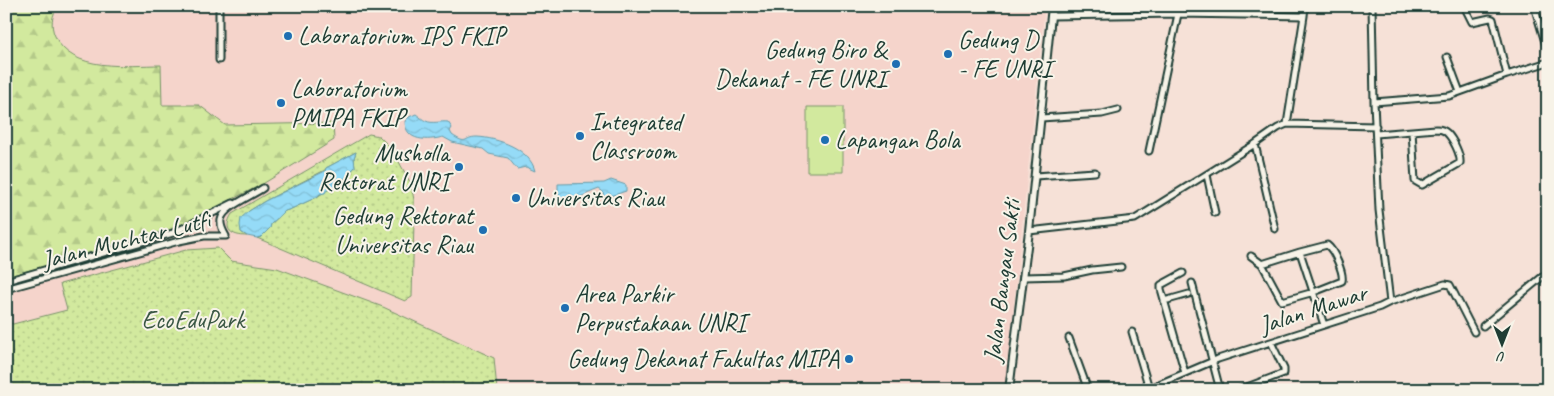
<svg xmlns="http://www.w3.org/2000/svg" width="1554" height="396" viewBox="0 0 1554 396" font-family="Caveat,sans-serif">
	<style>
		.built { fill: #f5d4cb }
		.grass { fill: #d2e99e; stroke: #789369 }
		.forest { fill: url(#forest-firs); stroke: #789369 }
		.park { fill: url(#park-dots); stroke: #789369 }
		.water { fill: url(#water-waves); stroke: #669ca9 }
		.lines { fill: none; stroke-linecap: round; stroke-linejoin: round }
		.minor-casing { stroke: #1f3d34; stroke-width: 9 }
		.tertiary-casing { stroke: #1f3d34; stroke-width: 10 }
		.minor { stroke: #f7f3e8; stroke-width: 5 }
		.tertiary { stroke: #f7f3e8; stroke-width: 6 }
		.poi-dot { fill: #1f6fb2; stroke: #f7f3e8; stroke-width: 2 }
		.labels { text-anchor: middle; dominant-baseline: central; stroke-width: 4; stroke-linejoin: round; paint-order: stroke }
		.poi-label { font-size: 25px; fill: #1f3d34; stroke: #f7f3e8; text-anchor: start }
		.street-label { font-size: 25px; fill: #1f3d34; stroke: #f7f3e8 }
		.park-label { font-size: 25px; fill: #3a5744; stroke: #f7f3e8 }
	</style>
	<defs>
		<pattern id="forest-firs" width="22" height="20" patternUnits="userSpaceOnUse" patternTransform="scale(1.25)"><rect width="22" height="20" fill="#d2e99e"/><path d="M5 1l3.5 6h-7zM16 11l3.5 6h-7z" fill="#b4c989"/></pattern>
		<pattern id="park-dots" width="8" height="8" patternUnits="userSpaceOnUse" patternTransform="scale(1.25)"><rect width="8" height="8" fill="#d2e99e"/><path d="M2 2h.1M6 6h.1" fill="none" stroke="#b4c989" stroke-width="1.8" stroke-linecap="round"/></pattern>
		<pattern id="water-waves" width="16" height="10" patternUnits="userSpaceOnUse" patternTransform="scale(1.25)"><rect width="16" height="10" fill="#95dbf7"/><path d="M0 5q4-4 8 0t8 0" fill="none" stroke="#80bdd4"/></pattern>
	</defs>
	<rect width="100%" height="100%" fill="#f6e1d7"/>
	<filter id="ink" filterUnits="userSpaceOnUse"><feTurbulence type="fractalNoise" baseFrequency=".02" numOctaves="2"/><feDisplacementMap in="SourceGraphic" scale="10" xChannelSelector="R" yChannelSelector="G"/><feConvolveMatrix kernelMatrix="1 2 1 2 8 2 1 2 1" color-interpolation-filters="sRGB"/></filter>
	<g filter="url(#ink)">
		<path class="built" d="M 6,6 L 1045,6 L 1005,390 L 6,390 Z"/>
		<path class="grass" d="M 807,107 L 843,107 L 843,172 L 807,172 Z"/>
		<path class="forest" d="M 6,6 L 58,6 C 52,15 50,25 55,36 C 71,73 128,65 161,65 L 162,105 L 199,105 L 225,125 L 333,123 L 334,140 L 261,185 L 172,229 L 6,277 Z"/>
		<path class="park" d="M 369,134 L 379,136 L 392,149 L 411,184 L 414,200 L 414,221 L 412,297 L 405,301 L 257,238 L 261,237 L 270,228 L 271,224 L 285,211 L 291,209 L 317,197 L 327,190 L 333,189 L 340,184 L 355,167 L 354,158 L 356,152 L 326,168 L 325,170 L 265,201 L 249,211 L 241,232 L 247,236 C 232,236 222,230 232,214 Z
			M 218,248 L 231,261 L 277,268 L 383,307 L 494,358 L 497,390 L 6,390 L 6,321 L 13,324 L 67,310 L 60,284 L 186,250 Z"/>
		<path class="water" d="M 416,114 C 419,116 423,120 426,121 C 432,124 441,121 448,122 L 452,128 L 450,131 L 452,135 C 468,146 463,137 477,137 C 498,138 530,149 535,171 L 526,167 L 517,169 L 508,158 L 489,154 L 483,149 L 452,142 L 443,137 C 428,141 405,142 405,121 L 409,117 Z
			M 356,152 L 354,158 L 355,167 L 340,184 L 333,189 L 327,190 L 325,193 L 320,194 L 317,197 L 291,209 L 285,211 L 271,224 L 270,228 L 261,237 L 257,238 L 247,236 L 241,232 L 240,225 L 241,218 L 249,211 L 265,201 L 325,171 L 326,168 Z
			M 611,180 L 626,185 L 626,191 L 605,198 L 602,191 L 599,189 C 585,194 573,202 558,202 L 558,184 L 604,183 Z"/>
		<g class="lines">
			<g class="minor-casing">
				<path id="minor" d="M 219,6 L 219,60
					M 1372,6 L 1374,102 L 1449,96 L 1507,75 L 1548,62
					M 1464,6 L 1472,22 L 1490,18 L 1493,19 L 1507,75
					M 1534,6 L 1548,52
					M 1051,16 L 1178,14 L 1304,16 L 1287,124
					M 1304,16 L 1305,6
					M 1447,57 L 1460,92
					M 1041,118 L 1102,114 L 1118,110
					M 1376,134 L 1436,129 C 1441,129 1444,130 1447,133 C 1453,139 1461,155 1460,163 L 1422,185 L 1415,181 L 1412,131
					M 1255,144 L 1275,229
					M 1149,151 L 1178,14
					M 1207,175 L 1215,213
					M 1035,176 L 1095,172
					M 1029,231 L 1135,219 L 1255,144 L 1278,128 L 1287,124 L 1376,126
					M 1327,245 C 1334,250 1344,273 1342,281 L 1314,292 L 1282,301 L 1262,264 L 1300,252 Z
					M 1300,252 L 1324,325
					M 1251,256 L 1262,264
					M 1183,273 L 1161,285 L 1161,289 L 1185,373
					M 1023,277 L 1064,276 L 1092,270 L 1121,267
					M 6,281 L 173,233 L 233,203
					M 1192,283 L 1220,390
					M 6,289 L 179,241 L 204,236 L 226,236 C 223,231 220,226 221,220 C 223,207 252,196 263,188
					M 1164,301 L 1189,294
					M 1390,302 L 1445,284 L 1450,285 L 1474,332
					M 1483,326 L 1548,272
					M 1132,332 L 1149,388
					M 1069,338 L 1088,390
					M 1145,390 L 1218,359 L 1380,307 L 1390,302 L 1379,210 L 1374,102
					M 1239,390 L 1284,373 L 1284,369 L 1271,342"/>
			</g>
			<g class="tertiary-casing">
				<path id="tertiary" d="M 1009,390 L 1029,231 L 1052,6"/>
			</g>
			<use href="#minor" class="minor"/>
			<use href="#tertiary" class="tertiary"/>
		</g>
	</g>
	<g class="poi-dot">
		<circle cx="288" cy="36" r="5"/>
		<circle cx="948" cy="54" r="5"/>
		<circle cx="896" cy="64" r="5"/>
		<circle cx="281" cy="103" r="5"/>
		<circle cx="580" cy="136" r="5"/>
		<circle cx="825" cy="140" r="5"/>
		<circle cx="459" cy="167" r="5"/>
		<circle cx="516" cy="198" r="5"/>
		<circle cx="483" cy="230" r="5"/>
		<circle cx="565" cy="308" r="5"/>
		<circle cx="849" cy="359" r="5"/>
	</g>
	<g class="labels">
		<g class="poi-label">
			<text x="298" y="36">Laboratorium IPS FKIP</text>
			<text x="958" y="40">Gedung D<tspan x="958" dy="29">- FE UNRI</tspan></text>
			<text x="886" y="50" text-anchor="end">Gedung Biro &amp;<tspan x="886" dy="29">Dekanat - FE UNRI</tspan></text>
			<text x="291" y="89">Laboratorium<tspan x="291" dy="29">PMIPA FKIP</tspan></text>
			<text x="590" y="122">Integrated<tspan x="590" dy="29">Classroom</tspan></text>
			<text x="835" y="140">Lapangan Bola</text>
			<text x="449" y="153" text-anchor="end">Musholla<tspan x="449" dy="29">Rektorat UNRI</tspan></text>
			<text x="526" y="198">Universitas Riau</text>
			<text x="473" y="216" text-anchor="end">Gedung Rektorat<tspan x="473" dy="29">Universitas Riau</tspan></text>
			<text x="575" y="294">Area Parkir<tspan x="575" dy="29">Perpustakaan UNRI</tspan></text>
			<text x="839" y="359" text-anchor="end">Gedung Dekanat Fakultas MIPA</text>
		</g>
		<g class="street-label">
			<text transform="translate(126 240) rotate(-14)">Jalan Muchtar Lutfi</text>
			<text transform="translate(1002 281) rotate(-83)">Jalan Bangau Sakti</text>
			<text transform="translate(1313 309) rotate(-18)">Jalan Mawar</text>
		</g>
		<g class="park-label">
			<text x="193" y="320">EcoEduPark</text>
		</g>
	</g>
	<rect width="1554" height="396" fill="none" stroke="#f7f3e8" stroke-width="25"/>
	<rect x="12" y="12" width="1529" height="371" fill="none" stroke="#1f3d34" stroke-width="2" filter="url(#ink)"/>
	<g transform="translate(1502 344) rotate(180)" stroke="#f7f3e8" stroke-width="4" paint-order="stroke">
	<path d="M0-4L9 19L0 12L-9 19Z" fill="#1f3d34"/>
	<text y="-8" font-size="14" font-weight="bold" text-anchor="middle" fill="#1f3d34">U</text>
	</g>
</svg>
